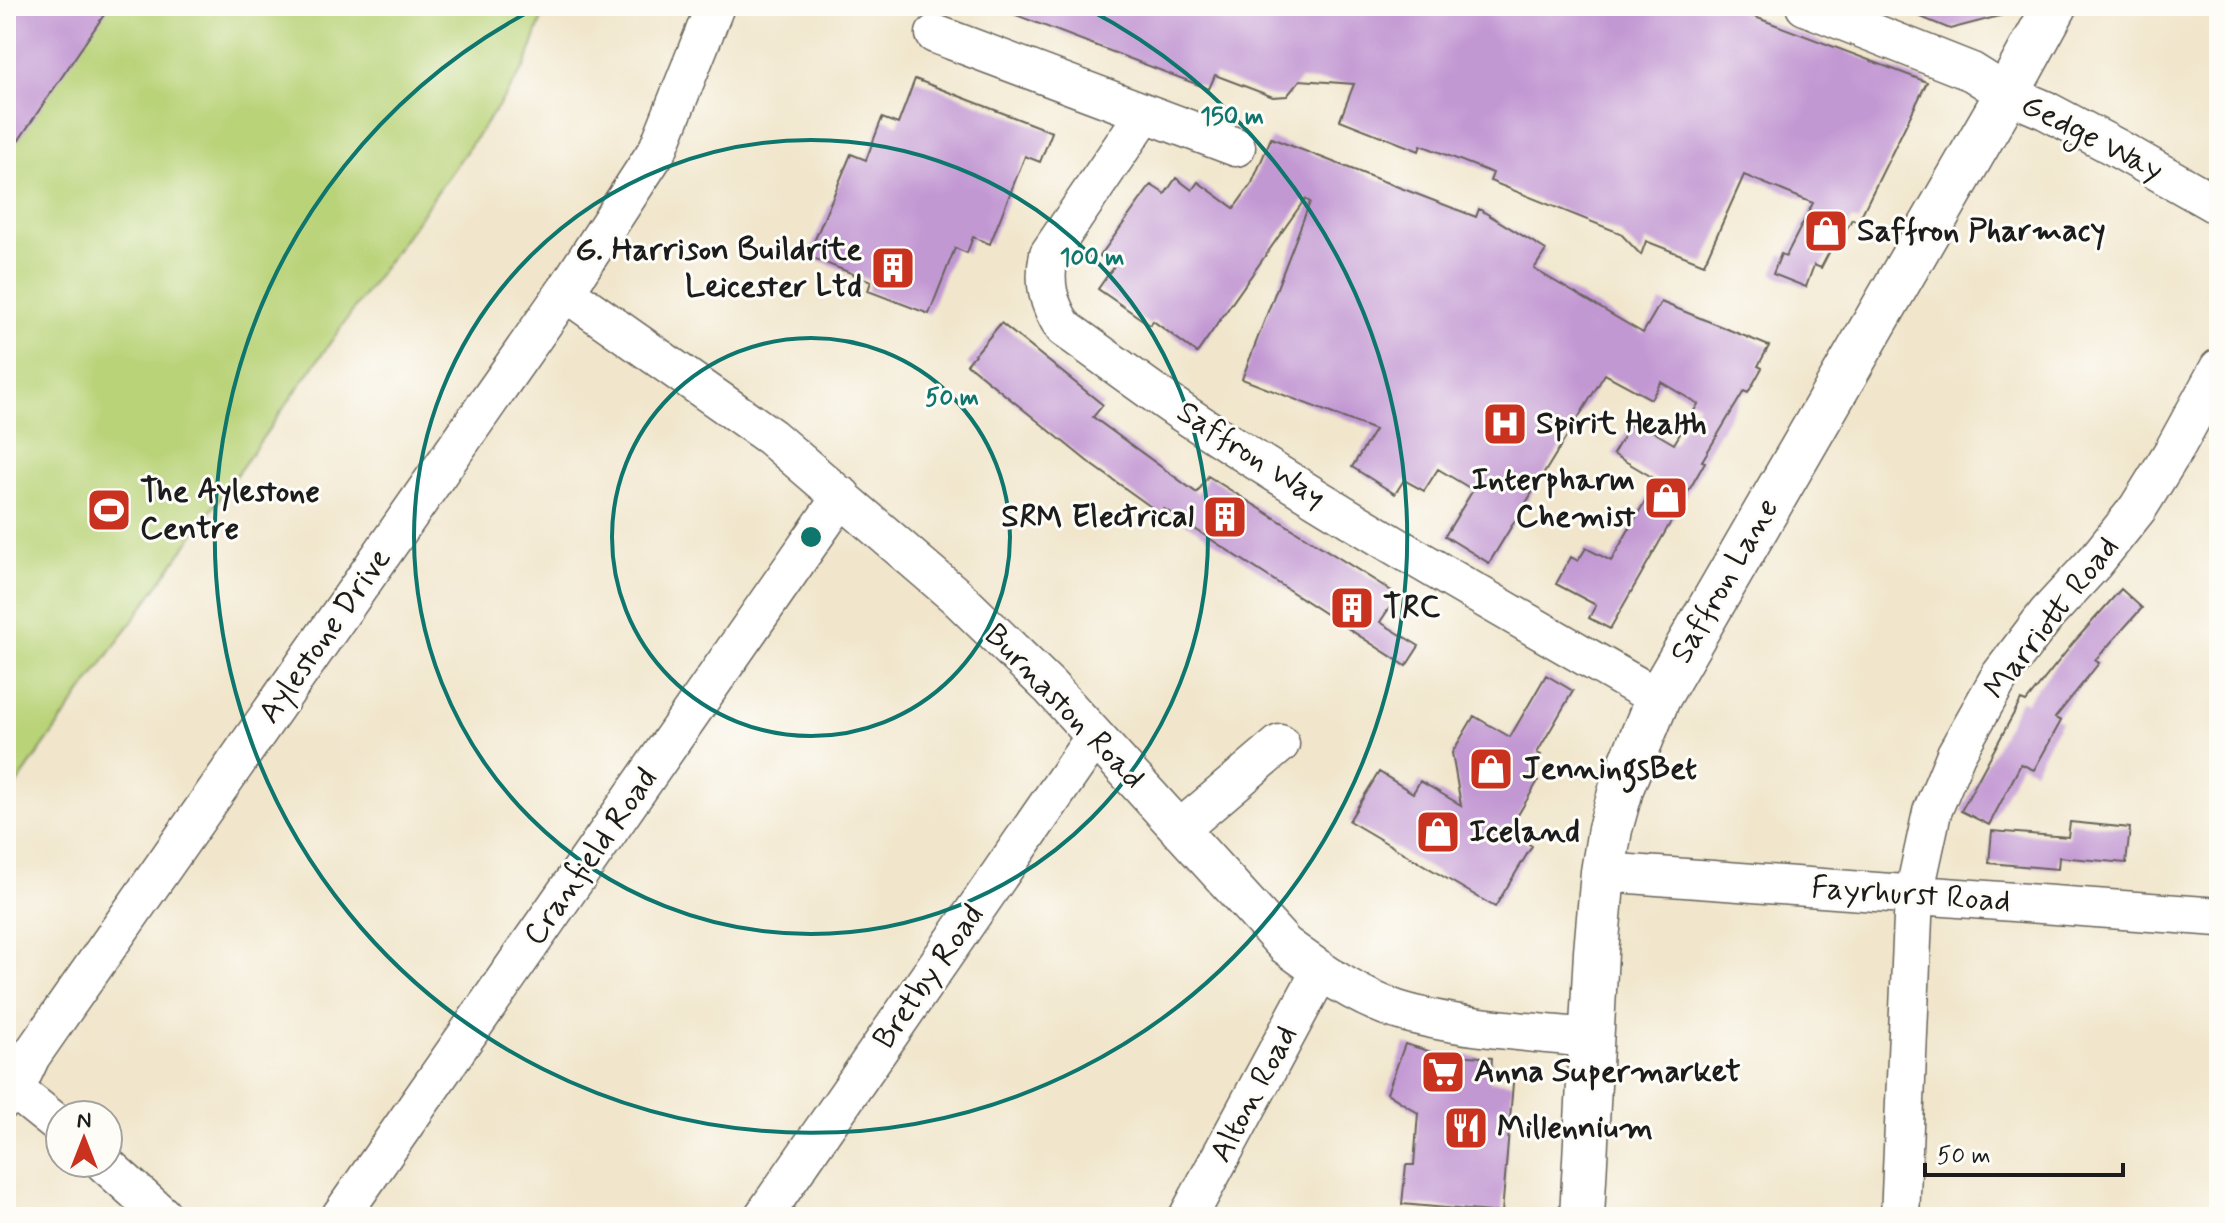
<svg xmlns="http://www.w3.org/2000/svg" width="2225" height="1223" viewBox="0 0 2225 1223" font-family="Mynerve,sans-serif">
	<style>
		.green { fill: #b9d378; stroke: #6a784a; stroke-width: 2 }
		.building { fill: #c298d3 }
		.lines { fill: none; stroke-linecap: round; stroke-linejoin: round }
		.minor-casing { stroke: #67635a; stroke-width: 41 }
		.major-casing { stroke: #67635a; stroke-width: 47 }
		.minor { stroke: #fff; stroke-width: 38 }
		.major { stroke: #fff; stroke-width: 44 }
		.ring { fill: none; stroke: #0f766e; stroke-width: 4 }
		.labels { text-anchor: middle; dominant-baseline: central; stroke-width: 6; stroke-linejoin: round; paint-order: stroke }
		.street-label { font-size: 32px; fill: #1c1c1c; stroke: #fdfcf7 }
		.poi-label { font-size: 32px; font-weight: bold; fill: #1c1c1c; stroke: #fdfcf7; text-anchor: start }
		.centre { fill: #0f766e; stroke: #fdfcf7; stroke-width: 4 }
		.ring-label { font-size: 24px; text-anchor: middle; font-weight: bold; fill: #0f766e; stroke: #fdfcf7; stroke-width: 6; stroke-linejoin: round; paint-order: stroke }
	</style>
	<rect width="100%" height="100%" fill="#fdfcf7"/>
	<filter id="ink" filterUnits="userSpaceOnUse"><feTurbulence type="fractalNoise" baseFrequency=".0125" numOctaves="2"/><feDisplacementMap in="SourceGraphic" scale="16" xChannelSelector="R" yChannelSelector="G"/><feConvolveMatrix kernelMatrix="1 2 1 2 8 2 1 2 1" color-interpolation-filters="sRGB"/></filter>
	<filter id="wash" filterUnits="userSpaceOnUse"><feTurbulence type="fractalNoise" baseFrequency=".006" numOctaves="4" result="noise"/><feDisplacementMap in="SourceGraphic" scale="32" xChannelSelector="R" yChannelSelector="G"/><feGaussianBlur stdDeviation="1.8" result="paint"/><feColorMatrix in="noise" values="0 0 0 0 0 0 0 0 0 0 0 0 0 0 0 0 0 1.4 0 .05"/><feComposite in="paint" operator="in"/></filter>
	<g filter="url(#wash)">
		<rect width="100%" height="100%" fill="#f1e6cc"/>
		<path class="green" d="M 6,6 L 546,6 L 525,66 L 504,98 L 6,799 Z"/>
		<g id="blocks">
			<path class="building" d="M 6,6 L 110,6 L 6,159 Z
				M 998,6 L 1726,6 L 1927,82 L 1858,222 L 1852,219 L 1841,239 L 1837,237 L 1821,268 L 1814,265 L 1806,287 L 1773,274 L 1781,254 L 1786,256 L 1813,203 L 1744,175 L 1704,264 L 1646,241 L 1641,255 L 1620,233 L 1490,181 L 1493,173 L 1421,145 L 1419,151 L 1340,120 L 1354,84 L 1300,80 L 1287,96 L 1273,97 L 1215,75 L 1209,89 L 998,8 Z
				M 1894,6 L 2011,6 L 2011,13 L 1950,29 Z
				M 915,79 L 1052,132 L 1040,162 L 1025,156 L 990,244 L 973,237 L 967,253 L 955,248 L 929,314 L 868,291 L 871,281 L 808,256 L 851,154 L 866,160 L 882,118 L 898,124 Z
				M 1271,138 L 1476,217 L 1479,209 L 1546,250 L 1534,269 L 1643,333 L 1661,302 L 1769,346 L 1758,366 L 1762,368 L 1748,393 L 1744,391 L 1702,461 L 1705,462 L 1610,629 L 1589,618 L 1596,605 L 1556,584 L 1571,557 L 1578,561 L 1586,548 L 1611,561 L 1657,480 L 1613,454 L 1633,420 L 1674,444 L 1698,404 L 1661,382 L 1651,399 L 1605,374 L 1489,563 L 1445,536 L 1473,490 L 1438,469 L 1424,491 L 1404,480 L 1395,494 L 1352,467 L 1375,430 L 1242,379 L 1310,202 L 1305,199 L 1197,353 L 1153,321 L 1150,325 L 1098,289 L 1114,266 L 1100,256 L 1151,185 L 1165,194 L 1176,178 L 1192,190 L 1198,182 L 1234,208 L 1252,183 Z
				M 1001,323 L 1103,405 L 1093,417 L 1197,493 L 1208,476 L 1398,595 L 1380,622 L 1419,646 L 1406,666 L 1164,509 L 1161,514 L 1087,461 L 967,364 Z
				M 2121,589 L 2142,608 L 2095,660 L 2099,663 L 2055,718 L 2061,721 L 2034,770 L 2021,764 L 1989,825 L 1961,811 L 2021,700 L 2026,702 L 2074,642 Z
				M 1546,675 L 1573,691 L 1537,753 L 1541,755 L 1529,776 L 1538,781 L 1508,832 L 1532,846 L 1495,907 L 1349,821 L 1379,772 L 1413,793 L 1420,781 L 1461,805 L 1452,753 L 1474,716 L 1510,737 Z
				M 2070,822 L 2130,828 L 2126,863 L 2059,857 L 2058,869 L 1989,863 L 1992,831 L 2068,837 Z
				M 1405,1044 L 1435,1053 L 1492,1058 L 1490,1081 L 1513,1083 L 1502,1213 L 1402,1204 L 1406,1165 L 1414,1165 L 1418,1113 L 1387,1093 Z"/>
		</g>
	</g>
	<g filter="url(#ink)">
		<use href="#blocks" fill-opacity="0" stroke="#67635a" stroke-width="2"/>
		<g class="lines">
			<g class="minor-casing">
				<path id="minor" d="M 1805,6 L 1972,72 L 2007,94 L 2045,110 L 2115,147 L 2219,206
					M 935,34 L 1236,147
					M 1145,113 L 1049,254 C 1043,283 1048,304 1064,328 C 1104,356 1143,386 1183,413 C 1336,515 1498,606 1658,698
					M 565,292 L 771,437 L 956,596 L 1050,687 L 1285,945 C 1320,971 1355,996 1397,1010 C 1455,1028 1530,1032 1591,1038
					M 1179,830 L 1280,744
					M 1603,872 L 2219,917
					M 15,1090 L 60,1126
					M 6,1099 L 15,1090 L 31,1056 L 565,292 L 658,149 L 715,6
					M 104,1163 L 164,1217
					M 340,1217 L 842,496
					M 763,1217 L 1094,738
					M 1188,1217 L 1320,972
					M 1900,1217 L 1914,895 L 1932,812 L 1956,754 L 2000,676 L 2047,614 L 2095,562 L 2138,508 L 2174,450 L 2219,368"/>
			</g>
			<g class="major-casing">
				<path id="major" d="M 1582,1217 L 1596,952 L 1603,872 L 1610,829 L 1622,786 L 1658,698 L 2007,94 L 2055,6"/>
			</g>
			<use href="#minor" class="minor"/>
			<use href="#major" class="major"/>
		</g>
	</g>
	<g class="ring">
		<circle cx="811" cy="537" r="199"/>
		<circle cx="811" cy="537" r="397"/>
		<path d="M1086 8A596 596 0 1 1 536 8"/>
	</g>
	<defs>
		<g id="shop-square" transform="scale(2.3)"><rect x="-9" y="-9" width="18" height="18" rx="4" fill="#c8321e" stroke="#fdfcf7"/><path d="M-5-2.5h2.3a2.7 3.5 0 0 1 5.4 0H5L5.5 6h-11ZM-1.5-2.5h3a1.5 2.3 0 0 0-3 0Z" fill="#fff"/></g>
		<g id="building-square" transform="scale(2.3)"><rect x="-9" y="-9" width="18" height="18" rx="4" fill="#c8321e" stroke="#fdfcf7"/><path d="M-4-6H4V6H1V3H-1V6H-4ZM-2.5-4.3h1.7v1.8h-1.7ZM.8-4.3h1.7v1.8H.8ZM-2.5-1h1.7V.8h-1.7ZM.8-1h1.7V.8H.8Z" fill="#fff"/></g>
		<g id="hospital-square" transform="scale(2.3)"><rect x="-9" y="-9" width="18" height="18" rx="4" fill="#c8321e" stroke="#fdfcf7"/><path d="M-5-5h3v3.5h4V-5h3V5h-3V1.5h-4V5h-3Z" fill="#fff"/></g>
		<g id="stadium-square" transform="scale(2.3)"><rect x="-9" y="-9" width="18" height="18" rx="4" fill="#c8321e" stroke="#fdfcf7"/><path d="M0-5a6.5 5 0 1 0 0 10a6.5 5 0 1 0 0-10ZM-3.5-1.8h7v3.6h-7Z" fill="#fff"/></g>
		<g id="supermarket-square" transform="scale(2.3)"><rect x="-9" y="-9" width="18" height="18" rx="4" fill="#c8321e" stroke="#fdfcf7"/><path d="M-6-5.5h2.5l.6 2H6L4.5 2H-2.5L-4.4-4H-6ZM-1.5 3.2a1.3 1.3 0 1 0 .1 0ZM3 3.2a1.3 1.3 0 1 0 .1 0Z" fill="#fff"/></g>
		<g id="restaurant-square" transform="scale(2.3)"><rect x="-9" y="-9" width="18" height="18" rx="4" fill="#c8321e" stroke="#fdfcf7"/><path d="M-5-6h1v4h1v-4h1v4h1v-4h1v5L-1.5 .5V6h-2V.5L-5-1ZM5-6V6H3V1.5H1.5Q1.5-4 5-6Z" fill="#fff"/></g>
	</defs>
	<g fill-rule="evenodd">
		<use href="#shop-square" x="1826" y="231"/>
		<use href="#building-square" x="893" y="268"/>
		<use href="#hospital-square" x="1505" y="424"/>
		<use href="#shop-square" x="1666" y="498"/>
		<use href="#stadium-square" x="109" y="510"/>
		<use href="#building-square" x="1225" y="517"/>
		<use href="#building-square" x="1352" y="608"/>
		<use href="#shop-square" x="1491" y="769"/>
		<use href="#shop-square" x="1438" y="832"/>
		<use href="#supermarket-square" x="1443" y="1072"/>
		<use href="#restaurant-square" x="1466" y="1128"/>
	</g>
	<g class="labels">
		<g class="street-label">
			<text transform="translate(2092 138) rotate(27)">Gedge Way</text>
			<text transform="translate(1251 455) rotate(33)">Saffron Way</text>
			<text transform="translate(1725 581) rotate(-60)">Saffron Lane</text>
			<text transform="translate(2052 618) rotate(-52)">Marriott Road</text>
			<text transform="translate(325 636) rotate(-55)">Aylestone Drive</text>
			<text transform="translate(1064 707) rotate(46)">Burnaston Road</text>
			<text transform="translate(591 857) rotate(-55)">Cranfield Road</text>
			<text transform="translate(1911 895) rotate(4)">Fayrhurst Road</text>
			<text transform="translate(929 977) rotate(-55)">Bretby Road</text>
			<text transform="translate(1254 1094) rotate(-62)">Alton Road</text>
		</g>
		<g class="poi-label">
			<text x="1857" y="231">Saffron Pharmacy</text>
			<text x="862" y="250" text-anchor="end">G. Harrison Buildrite<tspan x="862" dy="37">Leicester Ltd</tspan></text>
			<text x="1536" y="424">Spirit Health</text>
			<text x="1635" y="480" text-anchor="end">Interpharm<tspan x="1635" dy="37">Chemist</tspan></text>
			<text x="140" y="492">The Aylestone<tspan x="140" dy="37">Centre</tspan></text>
			<text x="1194" y="517" text-anchor="end">SRM Electrical</text>
			<text x="1383" y="608">TRC</text>
			<text x="1522" y="769">JenningsBet</text>
			<text x="1469" y="832">Iceland</text>
			<text x="1474" y="1072">Anna Supermarket</text>
			<text x="1497" y="1128">Millennium</text>
		</g>
	</g>
	<circle cx="811" cy="537" r="12" class="centre"/>
	<g class="ring-label">
		<text x="1232" y="124">150 m</text>
		<text x="1092" y="265">100 m</text>
		<text x="952" y="405">50 m</text>
	</g>
	<rect width="2225" height="1223" fill="none" stroke="#fdfcf7" stroke-width="32"/>
	<g transform="translate(84 1139)"><circle r="38" fill="#fdfcf7" stroke="#a3a29f" stroke-width="2"/>
	<path d="M0-6L14 30L0 20L-14 30Z" fill="#c8321e"/>
	<text y="-12" font-size="22" font-weight="bold" text-anchor="middle" fill="#1c1c1c">N</text>
	</g>
	<path d="M1925 1163v12h198v-12" fill="none" stroke="#1c1c1c" stroke-width="4"/>
	<text x="1937" y="1163" font-size="24" fill="#1c1c1c" stroke="#fdfcf7" stroke-width="6" paint-order="stroke">50 m</text>
</svg>
